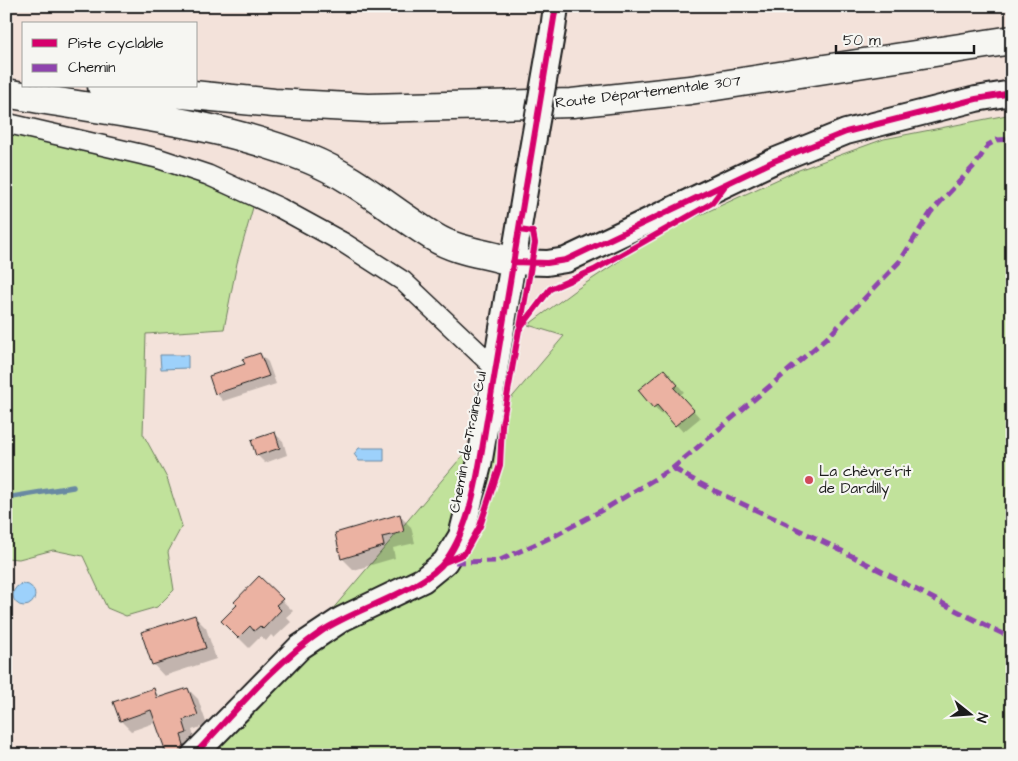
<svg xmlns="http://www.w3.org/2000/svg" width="1018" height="761" viewBox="0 0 1018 761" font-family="'Architects Daughter',sans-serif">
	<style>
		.green { fill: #c1e29b; stroke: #6e7f5c }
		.water { fill: #9dd1fb; stroke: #6989a2 }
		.shadow { fill: #0003 }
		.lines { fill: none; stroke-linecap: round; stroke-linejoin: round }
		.stream { stroke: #6989a2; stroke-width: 5.5 }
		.building { fill: #ebb2a2; stroke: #1c1c1c }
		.minor-casing { stroke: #1c1c1c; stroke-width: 22 }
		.tertiary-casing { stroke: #1c1c1c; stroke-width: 28 }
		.primary-casing { stroke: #1c1c1c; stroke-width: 31 }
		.minor { stroke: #f6f6f2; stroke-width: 19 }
		.tertiary { stroke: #f6f6f2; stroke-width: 24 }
		.primary { stroke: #f6f6f2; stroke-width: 28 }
		.tertiary-bridge-casing { stroke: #1c1c1c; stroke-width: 28; stroke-linecap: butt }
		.tertiary-bridge { stroke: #f6f6f2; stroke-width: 24 }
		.quiet { stroke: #8e44ad; stroke-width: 5; stroke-dasharray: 10 5; stroke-linecap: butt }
		.cycleway-casing { stroke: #f6f6f2; stroke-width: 9 }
		.cycleway { stroke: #d6006c; stroke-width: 6 }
		.poi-dot { fill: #d1495b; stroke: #f6f6f2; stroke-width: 2 }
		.labels { text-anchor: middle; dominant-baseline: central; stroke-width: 4.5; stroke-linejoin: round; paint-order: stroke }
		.street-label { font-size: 15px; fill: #1c1c1c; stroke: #f6f6f2 }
		.poi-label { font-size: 15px; fill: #1c1c1c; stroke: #f6f6f2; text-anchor: start }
	</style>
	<rect width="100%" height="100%" fill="#f3e2da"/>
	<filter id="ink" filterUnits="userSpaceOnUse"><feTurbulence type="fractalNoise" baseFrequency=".02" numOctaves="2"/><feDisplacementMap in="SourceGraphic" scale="10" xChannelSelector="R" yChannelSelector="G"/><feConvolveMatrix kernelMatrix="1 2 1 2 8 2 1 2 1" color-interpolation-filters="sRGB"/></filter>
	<g filter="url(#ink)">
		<path class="green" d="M 1012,114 L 1012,755 L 209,755 L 564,336 L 528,325 L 574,291 L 663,232 L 796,171 L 884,139 Z
			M 6,123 L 256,197 L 237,263 L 224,329 L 146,334 L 143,434 L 167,478 L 182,526 L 168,552 L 174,590 L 157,607 L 126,616 L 107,608 L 83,556 L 53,550 L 19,559 L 6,558 Z"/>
		<path class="water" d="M 160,355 L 188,355 L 188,368 L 161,369 Z
			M 359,448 L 384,448 L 384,461 L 359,461 L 354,454 Z
			M13 595a11 11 0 1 1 22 0a11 11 0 1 1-22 0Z"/>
		<path class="shadow" d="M 643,6 L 657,6 L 650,13 Z
			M 260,354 L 268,362 L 276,384 L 223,401 L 216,393 Z
			M 671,377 L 684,392 L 680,395 L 700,418 L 683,432 L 664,411 L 661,414 L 654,407 Z
			M 275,434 L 283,441 L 287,455 L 265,463 L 257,455 Z
			M 400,516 L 411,527 L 415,543 L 393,548 L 395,558 L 354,570 L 342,558 Z
			M 259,578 L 293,611 L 286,617 L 291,622 L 274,638 L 271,635 L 266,641 L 261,636 L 249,648 L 222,621 Z
			M 194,616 L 206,628 L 216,659 L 164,676 L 153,664 Z
			M 188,689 L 198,699 L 207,725 L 192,730 L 196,743 L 193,755 L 159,755 L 165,747 L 157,722 L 131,731 L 121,721 L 115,703 L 153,690 L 161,698 Z"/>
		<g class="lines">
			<path class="stream" d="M 6,498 L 73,487"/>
		</g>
		<path class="building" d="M 260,353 L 269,376 L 215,394 L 209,376 L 245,364 L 242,359 Z
			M 664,369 L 678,385 L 674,388 L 694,410 L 675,426 L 657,405 L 653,408 L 638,390 Z
			M 275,432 L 280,448 L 256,456 L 251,440 Z
			M 400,514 L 404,532 L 382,537 L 384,546 L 341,559 L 335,533 Z
			M 259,576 L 283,599 L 276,605 L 281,610 L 263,629 L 260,626 L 254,631 L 250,626 L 238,638 L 221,621 L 237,605 L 234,602 Z
			M 195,615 L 206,648 L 152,665 L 141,632 Z
			M 154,688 L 157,698 L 188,688 L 198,715 L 183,720 L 187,733 L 181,735 L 184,745 L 178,755 L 167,755 L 151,710 L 120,721 L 113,702 Z"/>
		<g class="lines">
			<g class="minor-casing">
				<path id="minor" d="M 6,123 L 157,158 L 208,175 L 280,208 L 344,243 L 403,281 L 495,368"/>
			</g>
			<g class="tertiary-casing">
				<path id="tertiary" d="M 553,29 L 556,6
					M 513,262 L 547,263 L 566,260 L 774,161 L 846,132 L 976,99 L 1012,93
					M 194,755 L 300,647 L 342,619 L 423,580 L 445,562 L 461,536 L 479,465 L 531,155"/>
			</g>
			<g class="primary-casing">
				<path id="primary" d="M 102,86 L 274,103 L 368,108 L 572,103 L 690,90 L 1012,40
					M 6,93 C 107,112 213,120 309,159 C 356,178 391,211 434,237 C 458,252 486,253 513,262"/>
			</g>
			<use href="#minor" class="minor"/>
			<use href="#tertiary" class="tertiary"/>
			<use href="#primary" class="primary"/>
			<g class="tertiary-bridge-casing">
				<path id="tertiary-bridge" d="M 531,155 L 553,29"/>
			</g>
			<use href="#tertiary-bridge" class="tertiary-bridge"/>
			<path class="quiet" d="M 673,468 C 715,494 761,511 805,533 C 875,566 942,605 1012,638
				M 455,562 L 498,561 L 554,536 L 608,507 L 673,468 L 828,337 L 900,261 L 931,212 L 976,164 L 988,145 L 997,140 L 1012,139"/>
			<g class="cycleway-casing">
				<path id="cycleway" d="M 519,230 L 533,232 L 535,243 L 520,328
					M 513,262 L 547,263 L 566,260 L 774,161 L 846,132 L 976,99 L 1012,93
					M 445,562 L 464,554 L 480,526 L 500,465 L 502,425 L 519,330 L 550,289 L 594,270 L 712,203 L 724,187
					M 194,755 C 234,713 273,664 322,631 C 354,609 424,590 446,560 C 475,520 480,456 489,408 L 556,6"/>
			</g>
			<use href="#cycleway" class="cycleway"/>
		</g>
	</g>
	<circle class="poi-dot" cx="809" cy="480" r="5"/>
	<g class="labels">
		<g class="street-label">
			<text transform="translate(648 92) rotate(-7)">Route Départementale 307</text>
			<text transform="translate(468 442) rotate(-79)">Chemin de Traine-Cul</text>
		</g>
		<g class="poi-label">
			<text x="819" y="471">La chèvre'rit<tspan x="819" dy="17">de Dardilly</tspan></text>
		</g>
	</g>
	<rect width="1018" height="761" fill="none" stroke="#f6f6f2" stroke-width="25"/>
	<rect x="12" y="12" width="993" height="736" fill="none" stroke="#1c1c1c" stroke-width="2" filter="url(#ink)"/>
	<rect x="22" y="22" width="175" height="65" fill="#f6f6f2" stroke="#9f9f9c"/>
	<rect x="32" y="39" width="25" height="8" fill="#d6006c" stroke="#9f9f9c"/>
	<text x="68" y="48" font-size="15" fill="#1c1c1c">Piste cyclable</text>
	<rect x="32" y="64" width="25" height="8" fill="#8e44ad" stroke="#9f9f9c"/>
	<text x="68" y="72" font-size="15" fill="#1c1c1c">Chemin</text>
	<g transform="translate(970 714) rotate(107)" stroke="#f6f6f2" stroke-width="4" paint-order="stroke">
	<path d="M0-4L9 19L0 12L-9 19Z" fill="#1c1c1c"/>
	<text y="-8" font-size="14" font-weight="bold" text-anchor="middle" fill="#1c1c1c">N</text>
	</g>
	<path d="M836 45v8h138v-8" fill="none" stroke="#1c1c1c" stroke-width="2.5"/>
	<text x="843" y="45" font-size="15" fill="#1c1c1c" stroke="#f6f6f2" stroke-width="4" paint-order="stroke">50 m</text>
</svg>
